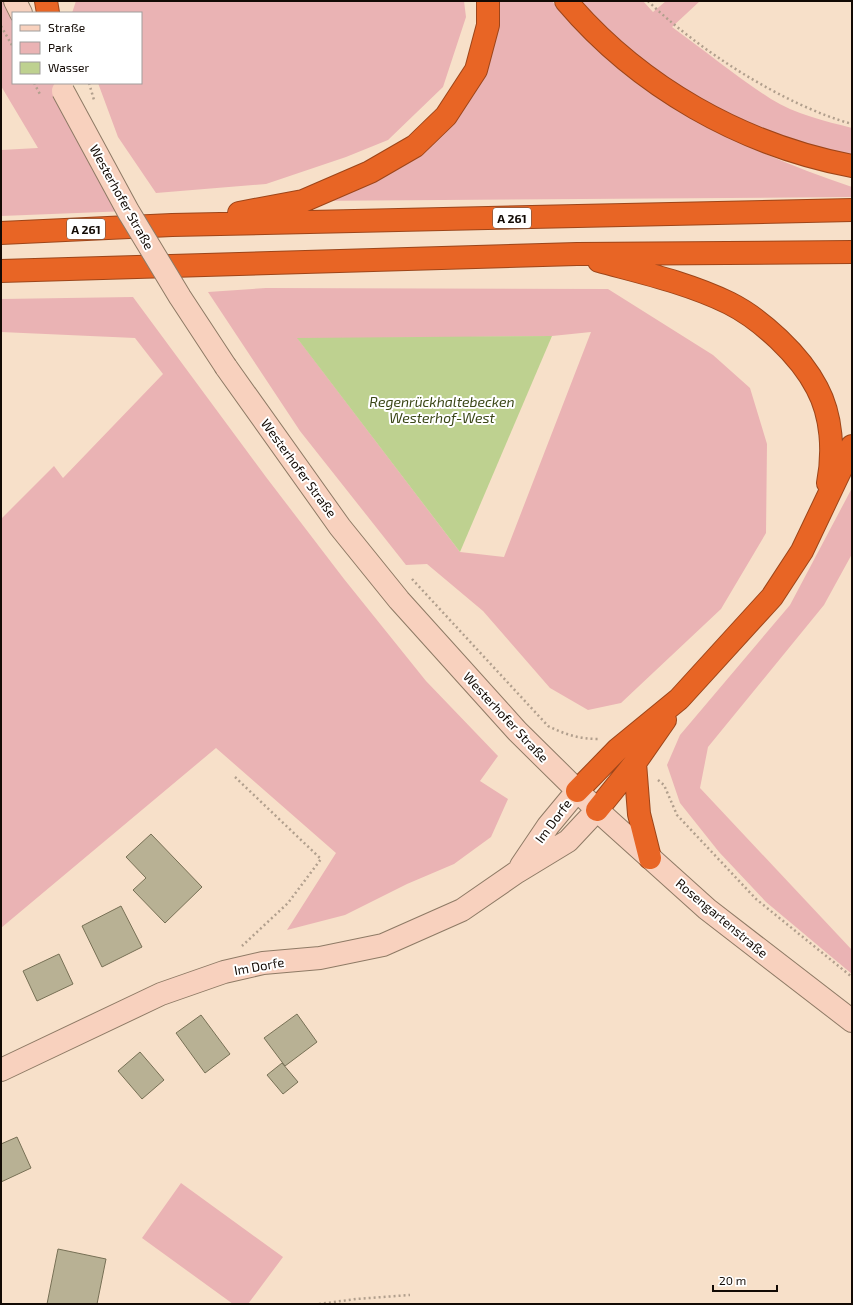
<svg xmlns="http://www.w3.org/2000/svg" width="853" height="1305" viewBox="0 0 853 1305" font-family="'Exo 2',sans-serif">
	<style>
		.green { fill: #eab3b4; fill-rule: evenodd }
		.water { fill: #bed190 }
		.building { fill: #b8b194; stroke: #777055 }
		.lines { fill: none; stroke-linecap: round; stroke-linejoin: round }
		.secondary-casing { stroke: #8e7a65; stroke-width: 24 }
		.highway-casing { stroke: #9d4519; stroke-width: 24 }
		.path { stroke: #b19f8d; stroke-width: 2.5; stroke-dasharray: 2 3; stroke-linecap: butt }
		.secondary { stroke: #f8d1be; stroke-width: 22 }
		.highway { stroke: #e86525; stroke-width: 22 }
		.secondary-bridge-casing { stroke: #8e7a65; stroke-width: 24; stroke-linecap: butt }
		.secondary-bridge { stroke: #f8d1be; stroke-width: 22 }
		.labels { text-anchor: middle; dominant-baseline: central; stroke-width: 4; stroke-linejoin: round; paint-order: stroke }
		.shield { fill: #fff; stroke: #59544f; stroke-width: 1 }
		.shield-label { font-size: 12px; font-weight: bold; fill: #120a04 }
		.street-label { font-size: 13px; fill: #120a04; stroke: #fff }
		.water-label { font-size: 14px; font-style: italic; fill: #3a4616; stroke: #fff }
	</style>
	<rect width="100%" height="100%" fill="#f7e0c9"/>
	<path class="green" d="M 1,1 L 15,1 L 13,13 L 13,83 L 59,83 L 128,211 L 1,216 L 1,150 L 38,148 L 1,86 Z
		M 76,1 L 464,1 L 466,17 L 443,87 L 388,140 L 346,157 L 266,184 L 156,193 L 118,137 L 98,83 L 141,83 L 141,13 L 72,13 Z
		M 488,1 L 552,1 C 573,26 596,51 623,72 C 692,125 770,159 852,187 L 852,197 L 303,201 L 415,146 L 476,70 Z
		M 578,1 L 643,1 L 653,12 L 666,1 L 700,1 L 672,27 C 705,51 737,77 771,99 C 795,114 825,121 852,128 L 852,158 L 742,124 L 683,92 L 629,53 Z
		M 266,288 L 608,289 L 713,355 L 750,388 L 767,444 L 766,533 L 721,609 L 621,703 L 588,710 L 550,688 L 483,611 L 427,564 L 406,565 L 300,431 L 208,292 ZM 591,332 L 504,557 L 460,552 L 298,339 L 552,336 Z
		M 133,297 L 266,477 L 344,579 L 426,681 L 498,756 L 480,781 L 508,799 L 491,837 L 454,864 L 407,884 L 345,915 L 287,930 L 336,853 L 216,748 L 1,928 L 1,519 L 54,466 L 63,478 L 163,374 L 135,338 L 1,332 L 1,299 Z
		M 852,488 L 852,554 L 824,605 L 708,747 L 700,788 L 852,950 L 852,974 L 766,902 L 719,852 L 680,803 L 667,765 L 680,735 L 790,605 Z
		M 181,1183 L 283,1257 L 248,1304 L 233,1304 L 142,1238 Z"/>
	<path class="water" d="M 552,336 L 460,552 L 297,338 Z"/>
	<path class="building" d="M 151,834 L 202,887 L 165,923 L 133,890 L 146,878 L 126,857 Z
		M 121,906 L 142,947 L 102,967 L 82,926 Z
		M 59,954 L 73,984 L 37,1001 L 23,971 Z
		M 297,1014 L 317,1042 L 285,1066 L 264,1038 Z
		M 201,1015 L 230,1054 L 205,1073 L 176,1033 Z
		M 140,1052 L 164,1080 L 142,1099 L 118,1071 Z
		M 282,1063 L 298,1082 L 283,1094 L 267,1075 Z
		M 17,1137 L 31,1168 L 1,1182 L 1,1144 Z
		M 58,1249 L 106,1259 L 97,1304 L 47,1304 Z"/>
	<g class="lines">
		<g class="secondary-casing">
			<path id="secondary" d="M 15,1 L 21,13
				M 226,367 L 340,527 L 399,600 L 517,731 L 597,810 L 707,909 L 852,1021
				M 521,866 L 548,826 L 577,791
				M 1,1070 L 161,994 L 224,972 L 263,963 L 320,958 L 383,945 L 462,910 L 517,872 L 568,841 L 597,810"/>
		</g>
		<g class="highway-casing">
			<path id="highway" d="M 46,1 L 48,13
				M 566,1 C 639,87 742,145 852,166
				M 239,213 L 303,201 L 370,172 L 415,146 L 446,116 L 476,70 L 488,25 L 488,1
				M 1,233 L 172,225 L 852,210
				M 599,261 C 643,273 688,283 729,303 C 761,319 800,355 817,388 C 832,416 834,452 828,483
				M 1,271 L 577,254 L 852,252
				M 635,763 L 639,814 L 650,858
				M 577,791 L 618,749 L 679,699 L 772,597 L 802,551 L 852,446
				M 597,810 L 635,763 L 665,720"/>
		</g>
		<path class="path" d="M 648,1 C 698,50 784,105 852,124
			M 1,26 L 13,47
			M 34,83 L 41,96
			M 89,83 L 94,100
			M 412,579 L 548,726 C 564,734 579,739 598,739
			M 235,777 L 321,859 L 288,903 L 242,946
			M 658,780 L 664,785 L 677,815 L 756,899 L 852,977
			M 319,1304 L 356,1299 L 410,1295"/>
		<use href="#secondary" class="secondary"/>
		<use href="#highway" class="highway"/>
		<g class="secondary-bridge-casing">
			<path id="secondary-bridge" d="M 63,91 L 128,211 L 180,297 L 226,367"/>
		</g>
		<use href="#secondary-bridge" class="secondary-bridge"/>
	</g>
	<g class="labels">
		<g class="shield">
			<rect x="493" y="208" width="38" height="20" rx="3"/>
			<rect x="67" y="219" width="38" height="20" rx="3"/>
		</g>
		<g class="shield-label">
			<text x="512" y="218">A 261</text>
			<text x="86" y="229">A 261</text>
		</g>
		<g class="street-label">
			<text transform="translate(122 197) rotate(61)">Westerhofer Straße</text>
			<text transform="translate(299 468) rotate(54)">Westerhofer Straße</text>
			<text transform="translate(506 717) rotate(47)">Westerhofer Straße</text>
			<text transform="translate(553 821) rotate(-53)">Im Dorfe</text>
			<text transform="translate(722 918) rotate(40)">Rosengartenstraße</text>
			<text transform="translate(259 966) rotate(-10)">Im Dorfe</text>
		</g>
		<g class="water-label">
			<text x="442" y="401">Regenrückhaltebecken<tspan x="442" dy="16">Westerhof-West</tspan></text>
		</g>
	</g>
	<rect width="853" height="1305" fill="none" stroke="#120a04" stroke-width="4"/>
	<rect x="12" y="12" width="130" height="72" fill="#ffffff" stroke="#a09d9b"/>
	<rect x="20" y="25" width="20" height="6" fill="#f8d1be" stroke="#a09d9b"/>
	<text x="48" y="32" font-size="12" fill="#120a04">Straße</text>
	<rect x="20" y="42" width="20" height="12" fill="#eab3b4" stroke="#a09d9b"/>
	<text x="48" y="52" font-size="12" fill="#120a04">Park</text>
	<rect x="20" y="62" width="20" height="12" fill="#bed190" stroke="#a09d9b"/>
	<text x="48" y="72" font-size="12" fill="#120a04">Wasser</text>
	<path d="M713 1285v6h64v-6" fill="none" stroke="#120a04" stroke-width="2"/>
	<text x="719" y="1285" font-size="12" fill="#120a04" stroke="#ffffff" stroke-width="3" paint-order="stroke">20 m</text>
</svg>
